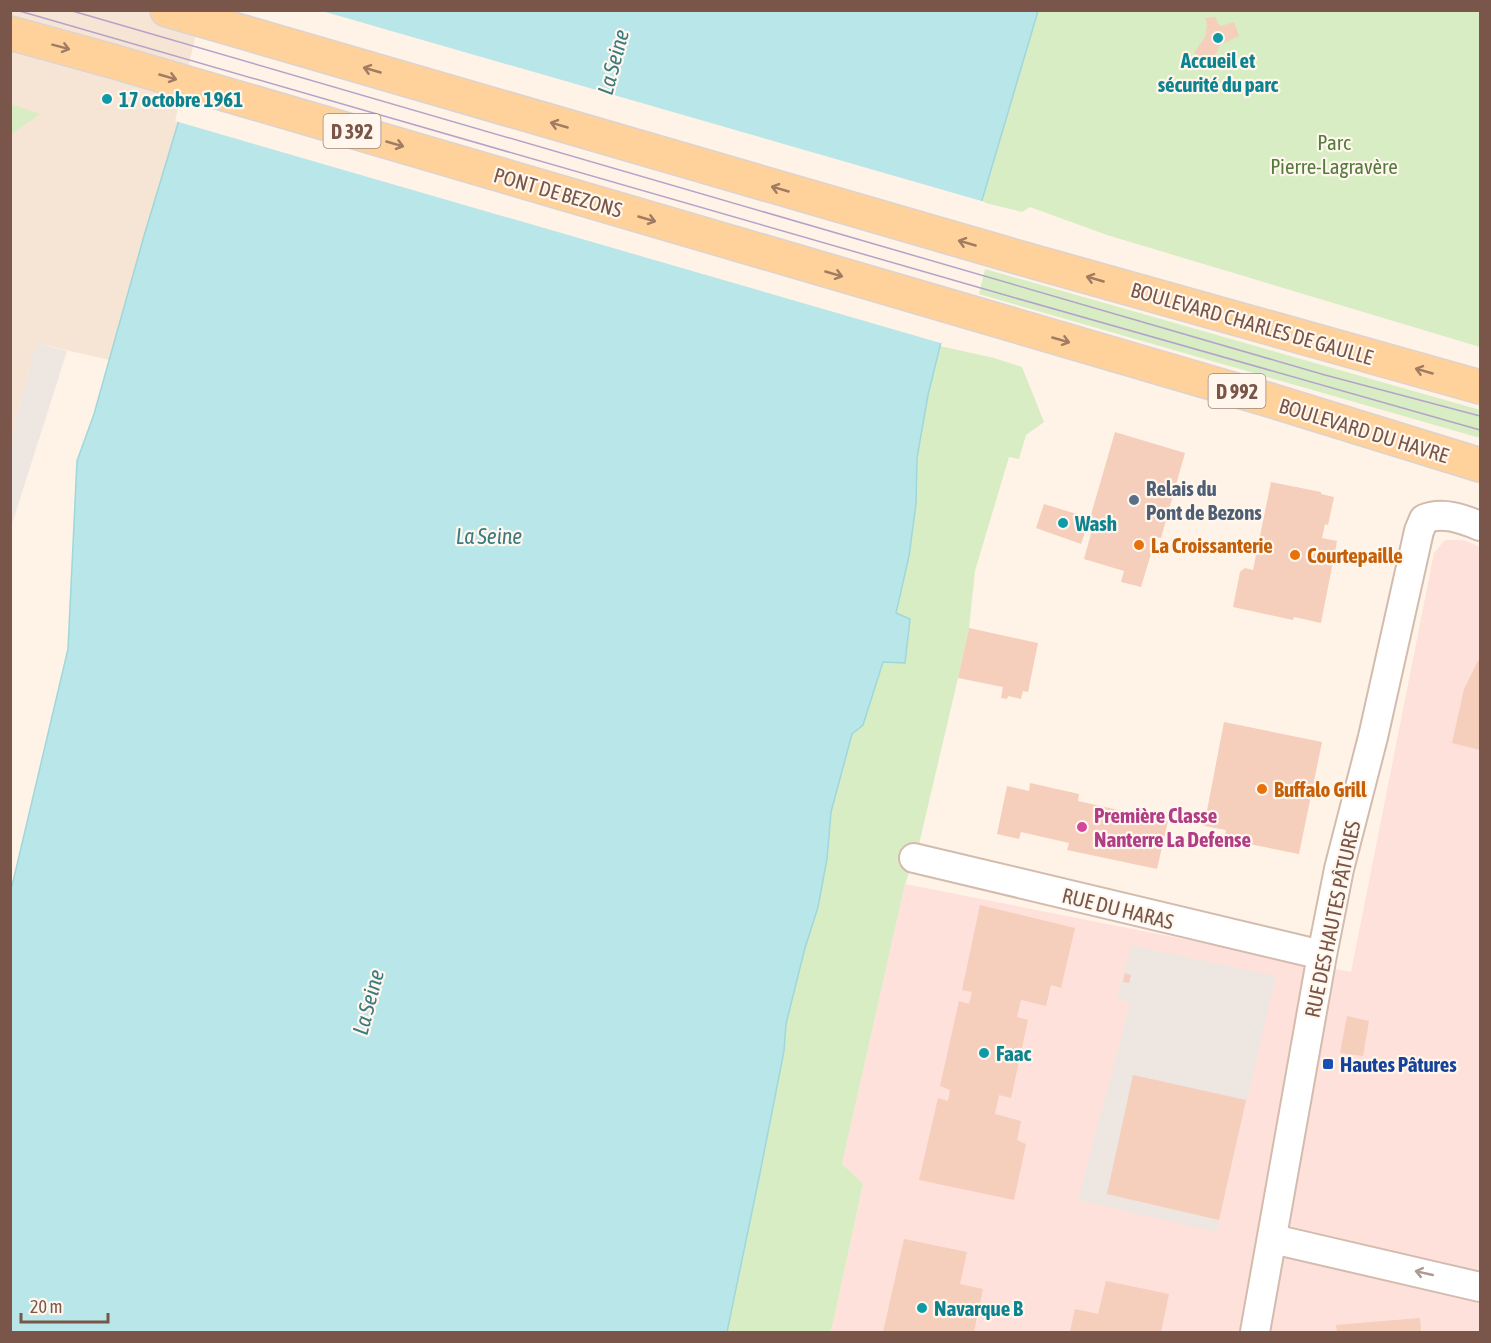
<svg xmlns="http://www.w3.org/2000/svg" width="1491" height="1343" viewBox="0 0 1491 1343" font-family="'Asap Condensed',sans-serif">
	<style>
		.residential { fill: #f6e4d4 }
		.commercial { fill: #fee1da }
		.industrial { fill: #eee6e0 }
		.green { fill: #d8edc3 }
		.water { fill: #b9e6e9; stroke: #9fd7db; stroke-width: 1.5 }
		.pier { fill: #fef3e6 }
		.building { fill: #f5cebc }
		.lines { fill: none; stroke-linecap: round; stroke-linejoin: round }
		.street-casing { stroke: #d3bbae; stroke-width: 32 }
		.primary-casing { stroke: #dcd3d0; stroke-width: 36 }
		.street { stroke: #fff; stroke-width: 28 }
		.primary { stroke: #ffd29c; stroke-width: 33 }
		.tram { stroke: #b4a3c9; stroke-width: 1.5 }
		.oneway { stroke: #a17b62 }
		.oneway2 { stroke: #af9a92 }
		.culture-dot { fill: #0f9aa8; stroke: #fff7ee; stroke-width: 2 }
		.service-dot { fill: #5c6f8a; stroke: #fff7ee; stroke-width: 2 }
		.food-dot { fill: #e8710a; stroke: #fff7ee; stroke-width: 2 }
		.hotel-dot { fill: #d1479c; stroke: #fff7ee; stroke-width: 2 }
		.transit-dot { fill: #1a4fb4; stroke: #fff7ee; stroke-width: 2 }
		.labels { text-anchor: middle; dominant-baseline: central; stroke-width: 4.5; stroke-linejoin: round; paint-order: stroke }
		.shield { fill: #fff7ee; stroke: #a1867a; stroke-width: 1.5 }
		.shield-label { font-size: 20px; font-weight: bold; fill: #795649 }
		.culture-label { font-size: 21px; font-weight: bold; fill: #0d838f; stroke: #fff7ee; text-anchor: start }
		.park-label { font-size: 21px; fill: #547a3d; stroke: #fff7ee }
		.street-label { font-size: 21px; fill: #795649; stroke: #fff7ee }
		.service-label { font-size: 21px; font-weight: bold; fill: #4e5e75; stroke: #fff7ee; text-anchor: start }
		.food-label { font-size: 21px; font-weight: bold; fill: #c56008; stroke: #fff7ee; text-anchor: start }
		.hotel-label { font-size: 21px; font-weight: bold; fill: #b23c85; stroke: #fff7ee; text-anchor: start }
		.transit-label { font-size: 21px; font-weight: bold; fill: #164399; stroke: #fff7ee; text-anchor: start }
		.water-label { font-size: 22px; font-style: italic; fill: #3b7a7f; stroke: #fff7ee }
	</style>
	<rect width="100%" height="100%" fill="#fef3e6"/>
	<path class="residential" d="M 11,11 L 205,11 L 179,120 L 144,236 L 109,360 L 36,343 L 11,439 Z"/>
	<path class="commercial" d="M 1445,540 L 1464,540 L 1480,547 L 1480,1332 L 831,1332 L 863,1185 L 842,1164 L 905,884 L 1351,972 L 1434,553 Z"/>
	<path class="industrial" d="M 36,343 L 67,351 L 11,527 L 11,439 Z
		M 1131,945 L 1276,976 L 1216,1232 L 1078,1200 L 1130,1003 L 1117,999 Z"/>
	<path class="green" d="M 1038,11 L 1480,11 L 1480,347 L 1107,235 L 1030,207 L 1022,212 L 982,202 Z
		M 11,104 L 40,114 L 11,134 Z
		M 985,269 L 1480,410 L 1480,438 L 979,294 Z
		M 940,346 L 994,358 L 1022,367 L 1044,422 L 1026,435 L 1019,459 L 1009,457 L 975,571 L 969,628 L 958,678 L 919,844 L 905,884 L 842,1164 L 863,1184 L 831,1332 L 727,1332 L 760,1173 L 784,1051 L 786,1024 L 805,948 L 818,907 L 827,859 L 831,812 L 852,734 L 863,725 L 883,662 L 905,663 L 896,613 L 909,556 L 916,504 L 917,458 L 928,395 Z"/>
	<path class="water" d="M 205,11 L 1038,11 L 946,322 L 928,395 L 917,458 L 916,504 L 909,556 L 896,613 L 910,619 L 905,663 L 883,662 L 863,725 L 852,734 L 831,812 L 827,859 L 818,907 L 805,948 L 786,1024 L 784,1051 L 760,1173 L 727,1332 L 11,1332 L 11,890 L 68,649 L 77,461 L 94,414 L 144,236 L 179,120 Z"/>
	<path class="pier" d="M 202,10 L 322,11 L 985,202 L 944,344 L 175,121 Z"/>
	<path class="building" d="M 1216,17 L 1217,22 L 1221,26 L 1234,22 L 1239,36 L 1220,45 L 1212,62 L 1194,53 L 1205,37 L 1207,25 L 1205,18 Z
		M 1115,432 L 1185,453 L 1161,538 L 1156,537 L 1141,587 L 1121,582 L 1124,571 L 1084,559 L 1095,519 L 1090,518 Z
		M 1271,482 L 1321,492 L 1321,494 L 1334,497 L 1328,525 L 1325,524 L 1322,538 L 1337,541 L 1321,623 L 1294,617 L 1293,620 L 1233,607 L 1240,572 L 1245,568 L 1253,570 Z
		M 1044,504 L 1090,518 L 1081,544 L 1036,528 Z
		M 969,628 L 1038,643 L 1028,692 L 1023,691 L 1021,699 L 1008,696 L 1007,699 L 1001,698 L 1003,687 L 958,678 Z
		M 1480,657 L 1480,750 L 1452,743 L 1464,689 Z
		M 1224,722 L 1322,742 L 1299,854 L 1224,839 L 1226,830 L 1204,826 Z
		M 1030,783 L 1079,794 L 1078,801 L 1168,821 L 1157,869 L 1067,850 L 1069,843 L 1021,832 L 1019,839 L 997,834 L 1007,786 L 1029,791 Z
		M 980,905 L 1075,928 L 1061,988 L 1051,985 L 1046,1006 L 1021,1000 L 1017,1017 L 1028,1020 L 1011,1098 L 999,1095 L 995,1114 L 1021,1121 L 1017,1140 L 1026,1144 L 1014,1200 L 919,1180 L 938,1098 L 948,1101 L 950,1090 L 940,1086 L 959,1001 L 969,1004 L 972,992 L 962,990 Z
		M 1125,973 L 1131,975 L 1129,983 L 1123,982 Z
		M 1347,1016 L 1369,1021 L 1363,1056 L 1340,1053 Z
		M 1133,1075 L 1246,1100 L 1219,1220 L 1107,1194 Z
		M 904,1239 L 967,1252 L 960,1284 L 983,1289 L 974,1332 L 883,1332 Z
		M 1106,1281 L 1169,1294 L 1161,1332 L 1070,1332 L 1075,1309 L 1098,1314 Z
		M 1420,1318 L 1421,1332 L 1337,1332 L 1336,1325 Z"/>
	<g class="lines">
		<g class="street-casing">
			<path id="street" d="M 914,858 L 1322,955
				M 1273,1239 L 1480,1287
				M 1255,1332 L 1322,955 L 1339,869 L 1373,737 L 1419,531 L 1424,519 C 1442,511 1463,519 1480,526"/>
		</g>
		<g class="primary-casing">
			<path id="primary" d="M 167,10 L 1024,259 L 1480,387
				M 10,33 L 112,61 L 1273,401 L 1480,465"/>
		</g>
		<use href="#street" class="street"/>
		<use href="#primary" class="primary"/>
		<path class="tram" d="M 16,10 L 1012,297 L 1480,430
			M 69,10 L 1325,375 L 1480,416"/>
	</g>
	<defs><path id="oneway-shaft" d="M-6 0H5M1.5-3L5.5 0L1.5 3" fill="none" stroke-width="1.6" stroke-linecap="round" stroke-linejoin="round" transform="scale(1.5)"/></defs>
	<g class="oneway">
		<use href="#oneway-shaft" transform="translate(61 47) rotate(15)"/>
		<use href="#oneway-shaft" transform="translate(372 70) rotate(-164)"/>
		<use href="#oneway-shaft" transform="translate(168 77) rotate(16)"/>
		<use href="#oneway-shaft" transform="translate(559 125) rotate(-164)"/>
		<use href="#oneway-shaft" transform="translate(395 144) rotate(16)"/>
		<use href="#oneway-shaft" transform="translate(780 189) rotate(-164)"/>
		<use href="#oneway-shaft" transform="translate(647 219) rotate(16)"/>
		<use href="#oneway-shaft" transform="translate(967 243) rotate(-164)"/>
		<use href="#oneway-shaft" transform="translate(834 274) rotate(16)"/>
		<use href="#oneway-shaft" transform="translate(1095 279) rotate(-164)"/>
		<use href="#oneway-shaft" transform="translate(1061 340) rotate(16)"/>
		<use href="#oneway-shaft" transform="translate(1424 371) rotate(-164)"/>
	</g>
	<use class="oneway2" href="#oneway-shaft" transform="translate(1424 1273) rotate(-167)"/>
	<g class="culture-dot">
		<circle cx="1218" cy="38" r="6"/>
		<circle cx="107" cy="99" r="6"/>
		<circle cx="1063" cy="523" r="6"/>
		<circle cx="984" cy="1053" r="6"/>
		<circle cx="922" cy="1308" r="6"/>
	</g>
	<circle class="service-dot" cx="1134" cy="500" r="6"/>
	<g class="food-dot">
		<circle cx="1139" cy="545" r="6"/>
		<circle cx="1295" cy="555" r="6"/>
		<circle cx="1262" cy="789" r="6"/>
	</g>
	<circle class="hotel-dot" cx="1082" cy="827" r="6"/>
	<rect class="transit-dot" x="1322" y="1058" width="12" height="12" rx="3"/>
	<g class="labels">
		<g class="shield">
			<rect x="323.5" y="114" width="57" height="34" rx="4.5"/>
			<rect x="1208.5" y="374" width="57" height="34" rx="4.5"/>
		</g>
		<g class="shield-label">
			<text x="352" y="131">D 392</text>
			<text x="1237" y="391">D 992</text>
		</g>
		<g class="culture-label">
			<text x="1218" y="60" text-anchor="middle">Accueil et<tspan x="1218" dy="24">sécurité du parc</tspan></text>
			<text x="119" y="99">17 octobre 1961</text>
			<text x="1075" y="523">Wash</text>
			<text x="996" y="1053">Faac</text>
			<text x="934" y="1308">Navarque B</text>
		</g>
		<g class="park-label">
			<text x="1334" y="142">Parc<tspan x="1334" dy="24">Pierre-Lagravère</tspan></text>
		</g>
		<g class="street-label">
			<text transform="translate(558 192) rotate(16)">PONT DE BEZONS</text>
			<text transform="translate(1252 323) rotate(16)">BOULEVARD CHARLES DE GAULLE</text>
			<text transform="translate(1364 430) rotate(17)">BOULEVARD DU HAVRE</text>
			<text transform="translate(1118 908) rotate(14)">RUE DU HARAS</text>
			<text transform="translate(1332 919) rotate(-78)">RUE DES HAUTES PÂTURES</text>
		</g>
		<g class="service-label">
			<text x="1146" y="488">Relais du<tspan x="1146" dy="24">Pont de Bezons</tspan></text>
		</g>
		<g class="food-label">
			<text x="1151" y="545">La Croissanterie</text>
			<text x="1307" y="555">Courtepaille</text>
			<text x="1274" y="789">Buffalo Grill</text>
		</g>
		<g class="hotel-label">
			<text x="1094" y="815">Première Classe<tspan x="1094" dy="24">Nanterre La Defense</tspan></text>
		</g>
		<g class="transit-label">
			<text x="1340" y="1064">Hautes Pâtures</text>
		</g>
		<g class="water-label">
			<text transform="translate(613 62) rotate(-75)">La Seine</text>
			<text x="489" y="536">La Seine</text>
			<text transform="translate(368 1002) rotate(-75)">La Seine</text>
		</g>
	</g>
	<rect width="1491" height="1343" fill="none" stroke="#795649" stroke-width="24"/>
	<path d="M21 1313v9h87v-9" fill="none" stroke="#795649" stroke-width="3"/>
	<text x="30" y="1313" font-size="18" fill="#795649" stroke="#fff7ee" stroke-width="4.5" paint-order="stroke">20 m</text>
</svg>
